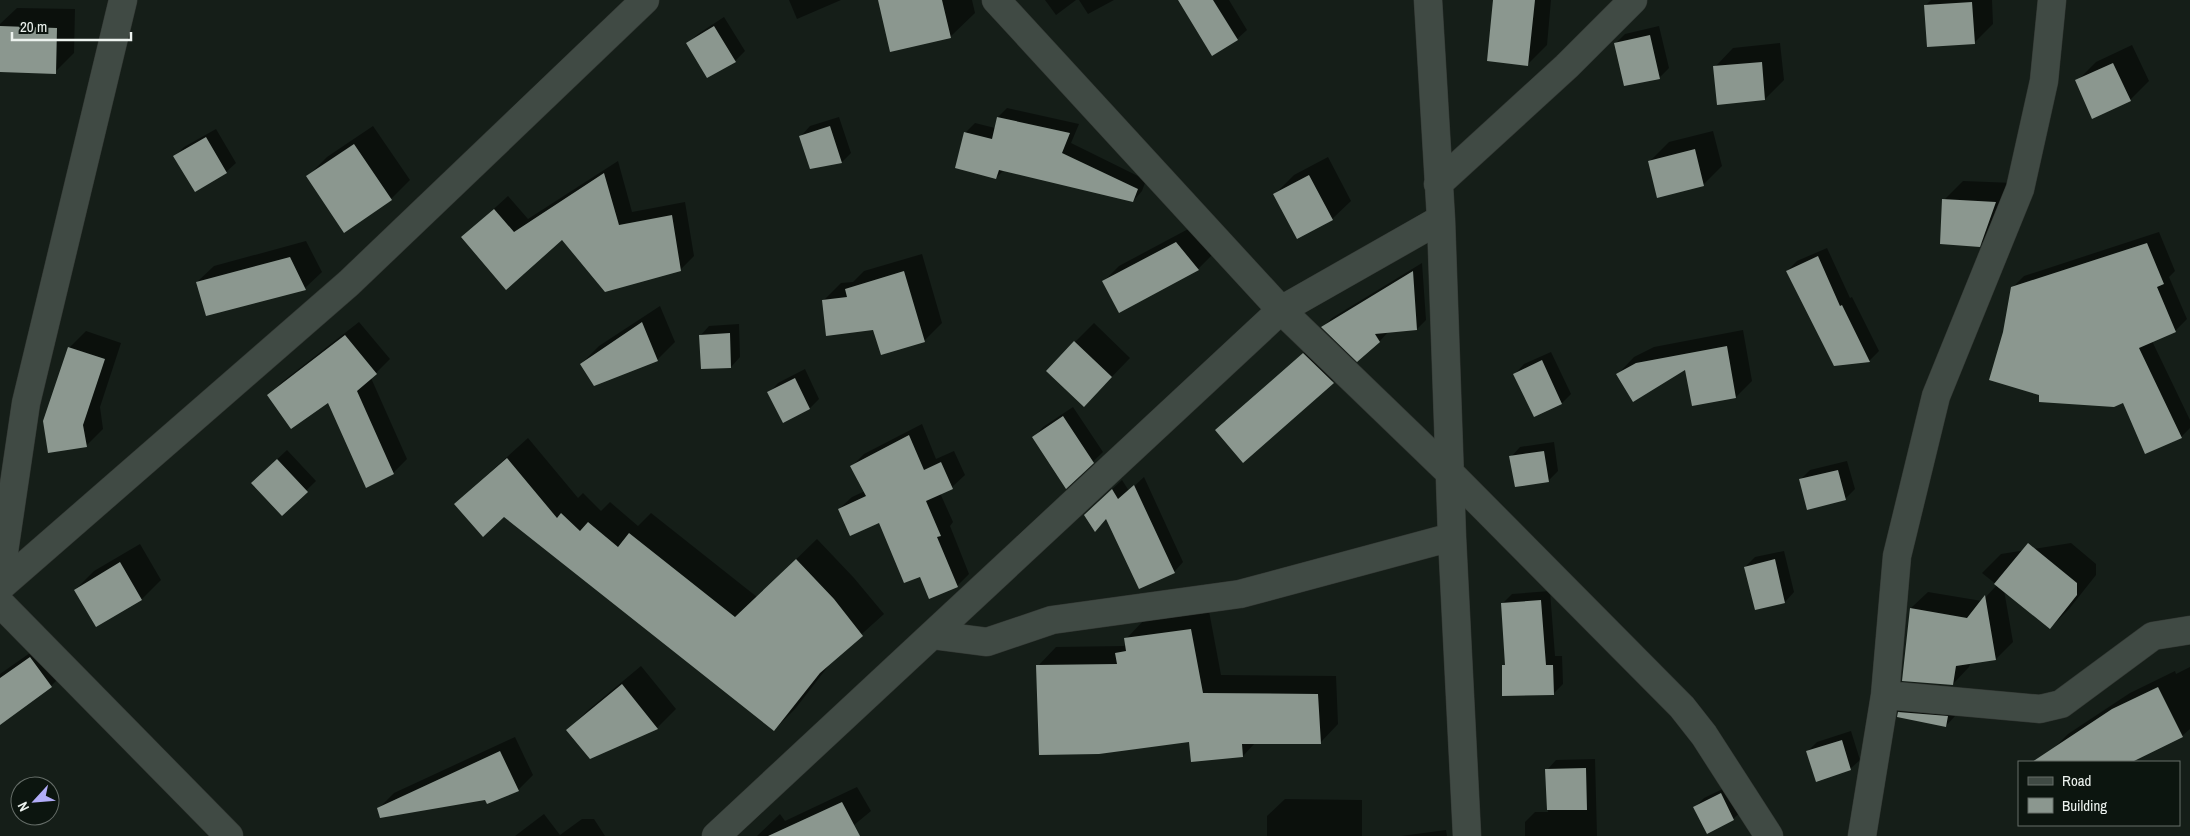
<svg xmlns="http://www.w3.org/2000/svg" width="2190" height="836" viewBox="0 0 2190 836" font-family="'Archivo Narrow',sans-serif">
	<style>
		.shadow { fill: #0007 }
		.building { fill: #8b978f }
		.lines { fill: none; stroke-linecap: round; stroke-linejoin: round }
		.minor-casing { stroke: #323733; stroke-width: 29 }
		.minor { stroke: #404a44; stroke-width: 28 }
	</style>
	<rect width="100%" height="100%" fill="#151e18"/>
	<path class="shadow" d="M 789,0 L 841,0 L 797,19 Z
		M 880,0 L 972,0 L 975,13 L 950,37 Z
		M 1045,0 L 1076,0 L 1056,15 Z
		M 1079,0 L 1114,0 L 1088,14 Z
		M 1193,0 L 1229,0 L 1247,30 L 1237,39 Z
		M 1494,0 L 1551,0 L 1547,45 L 1528,64 Z
		M 1931,0 L 1992,0 L 1993,24 L 1974,43 L 1925,6 Z
		M 17,8 L 75,9 L 74,53 L 55,72 L 0,71 L 0,24 Z
		M 724,17 L 745,51 L 735,61 L 708,77 L 688,43 L 698,34 Z
		M 1659,26 L 1669,68 L 1659,78 L 1615,44 L 1625,34 Z
		M 1780,43 L 1784,80 L 1765,99 L 1715,67 L 1733,48 Z
		M 2132,45 L 2149,81 L 2130,100 L 2077,81 L 2096,62 Z
		M 1007,108 L 1079,124 L 1071,143 L 1146,180 L 1142,191 L 1133,201 L 1004,170 L 996,178 L 965,133 L 975,123 L 995,128 L 998,117 Z
		M 839,117 L 851,153 L 842,162 L 811,168 L 801,136 L 810,126 Z
		M 373,126 L 410,180 L 391,199 L 308,176 L 327,157 Z
		M 216,129 L 236,163 L 226,172 L 175,156 L 184,147 Z
		M 1713,131 L 1722,166 L 1703,185 L 1650,161 L 1669,142 Z
		M 1328,157 L 1351,201 L 1332,219 L 1275,194 L 1294,175 Z
		M 618,161 L 632,212 L 685,202 L 694,256 L 680,270 L 563,239 L 463,237 L 508,196 L 528,219 Z
		M 1963,181 L 2014,183 L 1998,226 L 1979,246 L 1944,200 Z
		M 1192,227 L 1213,254 L 1198,269 L 1104,281 L 1119,266 Z
		M 2159,232 L 2175,271 L 2169,277 L 2187,319 L 2176,330 L 2152,341 L 2190,420 L 2190,428 L 2181,437 L 2124,401 L 2040,394 L 2005,332 L 2012,288 L 2024,276 Z
		M 306,241 L 322,272 L 305,288 L 206,315 L 197,282 L 214,266 Z
		M 1827,248 L 1850,298 L 1852,297 L 1879,351 L 1869,361 L 1787,271 L 1797,261 Z
		M 922,254 L 942,323 L 924,341 L 874,328 L 823,301 L 841,283 L 853,282 L 864,271 Z
		M 1422,263 L 1426,320 L 1417,329 L 1389,331 L 1379,342 L 1323,327 L 1332,318 Z
		M 660,306 L 675,342 L 657,360 L 581,364 L 599,346 Z
		M 359,322 L 390,359 L 371,378 L 407,459 L 393,473 L 328,401 L 268,396 L 282,382 Z
		M 1094,323 L 1130,358 L 1103,386 L 1075,342 Z
		M 739,324 L 740,357 L 731,367 L 700,336 L 709,326 Z
		M 1743,330 L 1752,381 L 1736,397 L 1686,368 L 1618,374 L 1634,357 L 1654,347 Z
		M 86,331 L 121,343 L 100,407 L 103,429 L 86,446 L 44,421 L 70,347 Z
		M 1323,335 L 1352,363 L 1243,461 L 1217,431 Z
		M 1551,352 L 1571,394 L 1562,403 L 1515,374 L 1524,364 Z
		M 805,369 L 819,399 L 810,408 L 784,422 L 769,393 L 778,383 Z
		M 1073,407 L 1103,452 L 1067,487 L 1034,437 L 1043,427 Z
		M 922,424 L 936,459 L 954,451 L 965,475 L 952,487 L 940,493 L 953,522 L 950,526 L 969,574 L 957,586 L 920,575 L 880,521 L 839,509 L 852,497 L 865,491 L 852,466 L 864,454 Z
		M 528,438 L 578,498 L 583,493 L 601,511 L 610,502 L 638,526 L 651,513 L 757,597 L 817,539 L 854,578 L 884,614 L 833,660 L 795,709 L 774,730 L 504,515 L 455,504 Z
		M 1554,442 L 1558,471 L 1549,480 L 1511,457 L 1520,447 Z
		M 287,450 L 316,481 L 282,514 L 252,483 Z
		M 1847,461 L 1855,489 L 1845,499 L 1800,480 L 1810,470 Z
		M 1144,477 L 1183,562 L 1174,572 L 1095,505 L 1122,480 L 1129,491 Z
		M 2071,543 L 2096,564 L 2096,575 L 2069,609 L 2050,628 L 2004,590 L 2013,642 L 1996,659 L 1970,663 L 1969,667 L 1953,684 L 1911,608 L 1928,592 L 1982,601 L 1997,585 L 1982,573 L 2001,554 Z
		M 140,544 L 161,580 L 142,599 L 97,626 L 75,590 L 94,571 Z
		M 1784,551 L 1794,592 L 1785,602 L 1745,567 L 1755,557 Z
		M 1550,591 L 1555,656 L 1562,656 L 1563,684 L 1553,694 L 1503,666 L 1506,664 L 1503,603 L 1512,594 Z
		M 1209,611 L 1221,675 L 1336,676 L 1338,724 L 1320,743 L 1255,743 L 1243,756 L 1190,741 L 1038,666 L 1056,647 L 1124,646 L 1126,644 L 1126,639 L 1144,620 Z
		M 50,639 L 70,667 L 51,686 L 0,723 L 0,674 Z
		M 641,666 L 676,709 L 657,728 L 568,730 L 587,711 Z
		M 2190,667 L 2190,729 L 2182,736 L 2129,762 L 2059,762 L 2051,751 L 2068,734 L 2130,693 L 2175,671 L 2176,674 Z
		M 1909,703 L 1957,707 L 1955,716 L 1946,726 L 1899,712 Z
		M 1851,731 L 1860,760 L 1850,769 L 1807,752 L 1817,742 Z
		M 515,737 L 533,775 L 518,790 L 486,798 L 379,808 L 394,793 Z
		M 1595,759 L 1597,836 L 1525,836 L 1525,822 L 1535,812 L 1548,812 L 1547,770 L 1556,760 Z
		M 1731,785 L 1743,810 L 1733,819 L 1695,807 L 1704,798 Z
		M 857,787 L 871,811 L 848,830 L 851,836 L 757,836 L 780,814 L 785,821 Z
		M 1285,799 L 1362,800 L 1362,836 L 1267,836 L 1267,816 Z
		M 544,814 L 560,835 L 582,819 L 594,819 L 605,836 L 515,836 Z
		M 1446,830 L 1447,836 L 1401,836 Z"/>
	<path class="building" d="M 878,0 L 942,0 L 951,38 L 890,52 Z
		M 1178,0 L 1213,0 L 1238,40 L 1212,56 Z
		M 1493,0 L 1535,0 L 1528,66 L 1487,61 Z
		M 1972,2 L 1975,44 L 1927,47 L 1924,5 Z
		M 0,26 L 57,28 L 56,74 L 0,72 Z
		M 714,26 L 736,62 L 707,78 L 686,43 Z
		M 1650,35 L 1660,79 L 1624,86 L 1614,43 Z
		M 1762,62 L 1765,100 L 1717,105 L 1713,66 Z
		M 2113,63 L 2131,101 L 2092,119 L 2075,80 Z
		M 997,117 L 1070,133 L 1062,153 L 1138,189 L 1133,202 L 999,170 L 996,179 L 955,168 L 964,132 L 992,139 Z
		M 830,126 L 842,163 L 810,169 L 799,136 Z
		M 206,137 L 227,173 L 195,192 L 173,156 Z
		M 354,144 L 392,200 L 344,233 L 306,176 Z
		M 1695,149 L 1704,186 L 1657,198 L 1648,161 Z
		M 604,173 L 619,225 L 672,215 L 681,271 L 605,292 L 562,240 L 506,290 L 461,237 L 494,209 L 514,232 Z
		M 1309,175 L 1333,220 L 1297,239 L 1273,194 Z
		M 1942,199 L 1996,202 L 1980,247 L 1940,244 Z
		M 1176,242 L 1199,270 L 1119,313 L 1102,281 Z
		M 2147,243 L 2164,284 L 2157,287 L 2176,332 L 2139,348 L 2182,438 L 2145,454 L 2123,403 L 2114,407 L 2039,402 L 2039,395 L 1989,380 L 2003,332 L 2011,287 Z
		M 1818,256 L 1840,306 L 1842,305 L 1870,362 L 1834,366 L 1786,271 Z
		M 290,257 L 306,290 L 206,316 L 196,282 Z
		M 904,271 L 925,342 L 881,355 L 873,330 L 826,336 L 822,300 L 847,297 L 845,289 Z
		M 1413,271 L 1417,330 L 1375,334 L 1380,342 L 1357,362 L 1321,327 Z
		M 642,322 L 658,361 L 594,386 L 580,364 Z
		M 730,333 L 731,368 L 701,369 L 699,335 Z
		M 345,335 L 377,374 L 357,391 L 394,474 L 366,488 L 328,403 L 291,429 L 267,395 Z
		M 1074,341 L 1112,377 L 1084,407 L 1046,371 Z
		M 1727,346 L 1736,398 L 1692,406 L 1685,370 L 1633,402 L 1616,374 L 1636,363 Z
		M 68,347 L 105,359 L 83,425 L 87,447 L 48,453 L 43,421 Z
		M 1303,353 L 1334,383 L 1243,463 L 1215,430 Z
		M 1542,360 L 1562,404 L 1534,417 L 1513,374 Z
		M 795,378 L 810,409 L 783,423 L 767,392 Z
		M 1063,416 L 1094,463 L 1066,489 L 1032,437 Z
		M 909,435 L 924,470 L 941,462 L 953,489 L 926,501 L 941,536 L 937,537 L 958,587 L 929,599 L 920,577 L 904,583 L 879,523 L 850,536 L 838,509 L 866,496 L 850,466 Z
		M 1544,451 L 1549,482 L 1515,487 L 1509,456 Z
		M 507,458 L 557,518 L 561,513 L 580,531 L 588,522 L 618,547 L 629,533 L 735,617 L 796,559 L 834,599 L 863,636 L 820,673 L 774,731 L 504,517 L 483,537 L 454,504 Z
		M 277,459 L 308,492 L 282,516 L 251,483 Z
		M 1838,470 L 1846,500 L 1807,510 L 1799,479 Z
		M 1134,485 L 1175,573 L 1139,589 L 1106,519 L 1095,532 L 1084,515 L 1112,489 L 1118,499 Z
		M 2028,543 L 2077,583 L 2077,595 L 2050,629 L 1994,584 Z
		M 1775,559 L 1785,603 L 1755,610 L 1744,567 Z
		M 120,562 L 142,600 L 96,627 L 74,590 Z
		M 1985,595 L 1996,660 L 1956,666 L 1953,685 L 1902,681 L 1910,608 L 1967,618 Z
		M 1541,600 L 1546,665 L 1553,665 L 1554,695 L 1502,696 L 1502,665 L 1505,665 L 1501,603 Z
		M 1191,629 L 1203,693 L 1318,694 L 1321,744 L 1242,744 L 1243,757 L 1191,762 L 1189,742 L 1099,754 L 1039,755 L 1036,665 L 1117,664 L 1115,653 L 1126,651 L 1124,638 Z
		M 30,657 L 52,687 L 0,725 L 0,678 Z
		M 622,684 L 658,729 L 590,759 L 566,730 Z
		M 2158,687 L 2183,737 L 2132,762 L 2032,762 L 2112,709 Z
		M 1898,712 L 1948,716 L 1946,727 L 1897,717 Z
		M 1842,740 L 1851,770 L 1816,782 L 1806,751 Z
		M 500,751 L 519,791 L 487,804 L 485,800 L 380,818 L 377,808 Z
		M 1586,768 L 1587,810 L 1547,810 L 1545,769 Z
		M 1721,793 L 1734,820 L 1707,834 L 1693,807 Z
		M 842,802 L 860,836 L 768,836 Z"/>
	<g class="lines">
		<g class="minor-casing">
			<path id="minor" d="M 996,0 L 1281,310 L 1441,219
				M 1428,0 L 1441,219 L 1452,537 L 1467,836
				M 1438,184 L 1567,66 L 1633,0
				M 0,579 L 26,403 L 123,0
				M 0,587 L 349,283 L 645,0
				M 0,603 L 229,836
				M 933,635 L 987,642 L 1052,620 L 1240,594 L 1452,537
				M 1885,695 L 2040,709 L 2061,704 L 2153,636 L 2190,630
				M 716,836 L 1281,310 L 1452,475 L 1682,707 L 1704,735 L 1769,836
				M 1862,836 L 1885,695 L 1897,556 L 1936,396 L 2020,189 L 2044,81 L 2052,0"/>
		</g>
		<use href="#minor" class="minor"/>
	</g>
	<rect x="2018" y="761" width="162" height="65" fill="#0c150f" stroke="#666e69"/>
	<rect x="2028" y="777" width="25" height="8" fill="#404a44" stroke="#666e69"/>
	<text x="2062" y="786" font-size="15" fill="#edf3ef">Road</text>
	<rect x="2028" y="798" width="25" height="15" fill="#8b978f" stroke="#666e69"/>
	<text x="2062" y="811" font-size="15" fill="#edf3ef">Building</text>
	<g transform="translate(35 801) rotate(244)"><circle r="24" fill="#0c150f" stroke="#666e69"/>
	<path d="M0-4L9 19L0 12L-9 19Z" fill="#b2adf9"/>
	<text y="-8" font-size="14" font-weight="bold" text-anchor="middle" fill="#edf3ef">N</text>
	</g>
	<path d="M12 32v8h119v-8" fill="none" stroke="#edf3ef" stroke-width="2.5"/>
	<text x="20" y="32" font-size="15" fill="#edf3ef" stroke="#0c150f" stroke-width="4" paint-order="stroke">20 m</text>
</svg>
